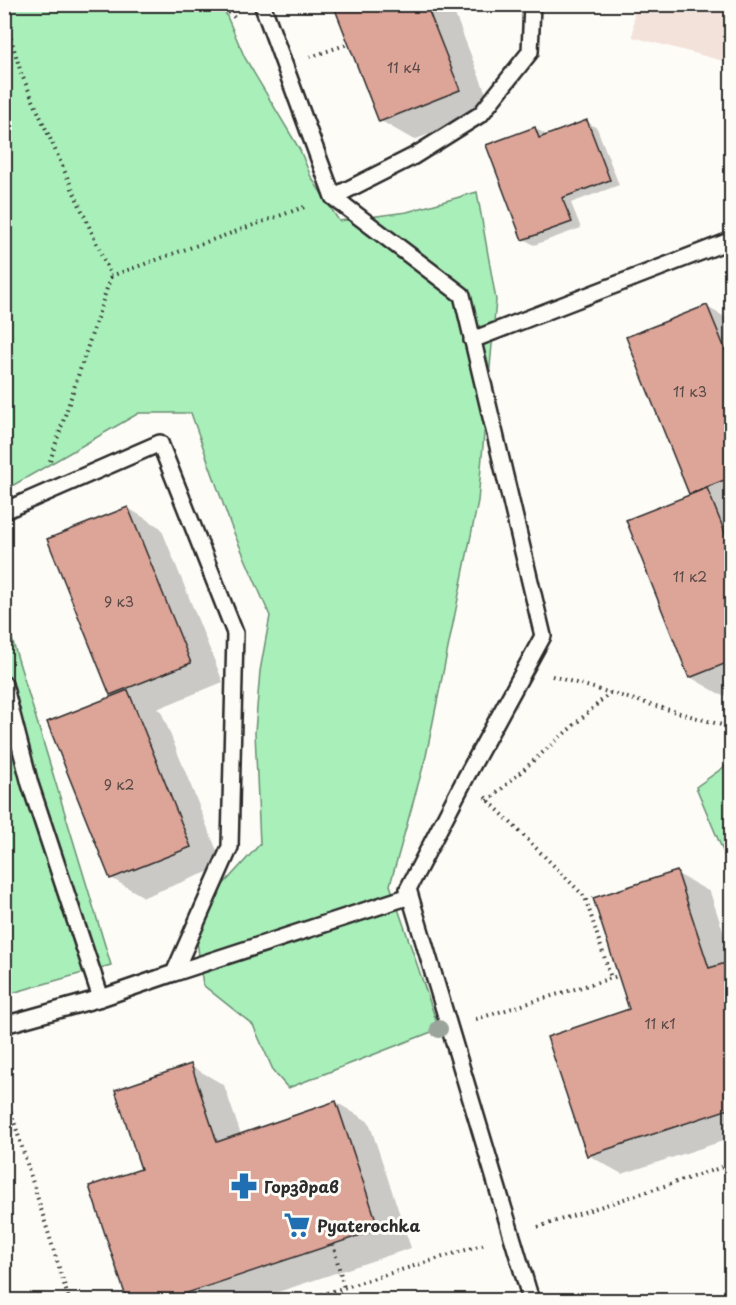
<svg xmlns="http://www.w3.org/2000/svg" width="736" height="1305" viewBox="0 0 736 1305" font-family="'Playpen Sans',sans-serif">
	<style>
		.built { fill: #f3e2da }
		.green { fill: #a9efba; stroke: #6a8d72; stroke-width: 1.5 }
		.shadow { fill: #0003 }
		.building { fill: #dda498; stroke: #2b2b2b; stroke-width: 1.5 }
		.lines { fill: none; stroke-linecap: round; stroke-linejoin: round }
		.lane-casing { stroke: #2b2b2b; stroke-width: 20 }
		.path { stroke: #2b2b2b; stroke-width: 4; stroke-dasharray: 1.5 4.5; stroke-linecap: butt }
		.lane { stroke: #fdfcf7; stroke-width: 15 }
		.tree { fill: #9ba49b }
		.labels { text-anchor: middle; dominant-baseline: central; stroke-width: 6; stroke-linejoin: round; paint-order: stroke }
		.number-label { font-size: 14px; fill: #584946 }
		.poi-label { font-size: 16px; font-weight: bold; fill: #2b2b2b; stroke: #fdfcf7; text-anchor: start }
	</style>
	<rect width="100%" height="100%" fill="#fdfcf7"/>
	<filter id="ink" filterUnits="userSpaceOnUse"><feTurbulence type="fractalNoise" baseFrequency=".0167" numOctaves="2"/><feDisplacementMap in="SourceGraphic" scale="12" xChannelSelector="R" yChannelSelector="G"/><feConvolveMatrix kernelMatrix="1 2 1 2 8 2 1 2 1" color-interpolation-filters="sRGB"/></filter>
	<g filter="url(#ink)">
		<path class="built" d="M 634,5 L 731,5 L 731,63 L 633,37 Z"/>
		<path class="green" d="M 4,5 L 222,5 L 245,58 L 300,150 L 311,177 L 339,221 L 407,212 L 477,192 L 496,300 L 478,501 L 426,756 L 390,885 L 439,1029 L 288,1088 L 274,1072 L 253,1025 L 203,985 L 195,926 L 221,887 L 260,844 L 255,732 L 260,671 L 270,616 L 231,526 L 191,413 L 139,413 L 5,490 Z
			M 4,613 L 111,965 L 5,995 L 4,995 Z
			M 731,762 L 731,870 L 696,787 Z"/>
		<path class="shadow" d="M 334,4 L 451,4 L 492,109 L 414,140 L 381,121 Z
			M 587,122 L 597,128 L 619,185 L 571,203 L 581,228 L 534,245 L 524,239 L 535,128 L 545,134 L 546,137 Z
			M 707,307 L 732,321 L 732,693 L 723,696 L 690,677 L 694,495 L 691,493 Z
			M 128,508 L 161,528 L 223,682 L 157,709 L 161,711 L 223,866 L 144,897 L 111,878 L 116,697 L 111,694 Z
			M 676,873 L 710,892 L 732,958 L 732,1138 L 622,1174 L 588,1155 L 631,1010 Z
			M 191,1066 L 224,1085 L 241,1135 L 336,1102 L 369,1122 L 411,1248 L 254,1300 L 129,1300 L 90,1187 L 143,1170 Z"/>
		<path class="building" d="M 333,4 L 426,4 L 460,90 L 379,122 Z
			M 587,120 L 610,180 L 562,198 L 572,222 L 522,240 L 486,145 L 535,127 L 539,138 Z
			M 707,305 L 732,366 L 732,477 L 689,494 L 626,337 Z
			M 707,488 L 732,550 L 732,661 L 689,678 L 626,520 Z
			M 128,507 L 191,663 L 110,695 L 47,539 Z
			M 128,690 L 191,847 L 110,879 L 47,722 Z
			M 677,871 L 709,968 L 732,961 L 732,1108 L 587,1156 L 547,1037 L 629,1009 L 593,898 Z
			M 191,1064 L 217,1142 L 336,1101 L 379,1229 L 166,1300 L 127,1300 L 89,1186 L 141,1169 L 115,1090 Z"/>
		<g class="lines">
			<g class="lane-casing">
				<path id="lane" d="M 262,4 L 333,197 L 462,295 L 543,636 L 466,777 L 408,889 L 531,1300
					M 333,197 L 414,156 L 481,114 L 530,52 L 532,4
					M 472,340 L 732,240
					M 4,511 L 160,443 L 235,633 L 230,847 L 174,973 L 101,998 L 30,784 L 4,684
					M 174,973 L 410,896
					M 4,1025 L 101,998"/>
			</g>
			<path class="path" d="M 220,4 L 237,20
				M 4,15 L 21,73 L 111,276 L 307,206
				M 310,57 L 348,44
				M 50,461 L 111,276
				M 552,676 L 732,728
				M 485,797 L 585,897 L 611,978
				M 488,801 L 610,693
				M 476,1019 L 618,976
				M 4,1089 L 69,1300
				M 538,1227 L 732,1164
				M 333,1244 L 344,1288
				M 304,1300 L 485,1244"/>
			<use href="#lane" class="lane"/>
		</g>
		<circle class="tree" cx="439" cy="1029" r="9"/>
	</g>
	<defs>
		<g id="pharmacy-bare" transform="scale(2.07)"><path d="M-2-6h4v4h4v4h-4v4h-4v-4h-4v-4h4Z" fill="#1f6fb2" stroke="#fdfcf7" stroke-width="2.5" paint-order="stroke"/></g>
		<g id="supermarket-bare" transform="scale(2.07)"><path d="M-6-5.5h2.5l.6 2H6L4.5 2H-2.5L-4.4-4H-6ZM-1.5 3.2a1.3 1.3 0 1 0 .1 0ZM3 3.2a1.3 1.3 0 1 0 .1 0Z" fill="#1f6fb2" stroke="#fdfcf7" stroke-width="2.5" paint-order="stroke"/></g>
	</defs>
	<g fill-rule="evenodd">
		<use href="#pharmacy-bare" x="244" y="1186"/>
		<use href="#supermarket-bare" x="297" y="1225"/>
	</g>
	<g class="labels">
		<g class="number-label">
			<text x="404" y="67">11 к4</text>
			<text x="690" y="391">11 к3</text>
			<text x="690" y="576">11 к2</text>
			<text x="119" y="601">9 к3</text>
			<text x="119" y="784">9 к2</text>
			<text x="660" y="1023">11 к1</text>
		</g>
		<g class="poi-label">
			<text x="264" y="1186">Горздрав</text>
			<text x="317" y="1225">Pyaterochka</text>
		</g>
	</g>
	<rect width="736" height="1305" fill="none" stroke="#fdfcf7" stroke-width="24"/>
	<rect x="12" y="12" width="712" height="1281" fill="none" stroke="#2b2b2b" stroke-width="2" filter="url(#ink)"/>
</svg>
